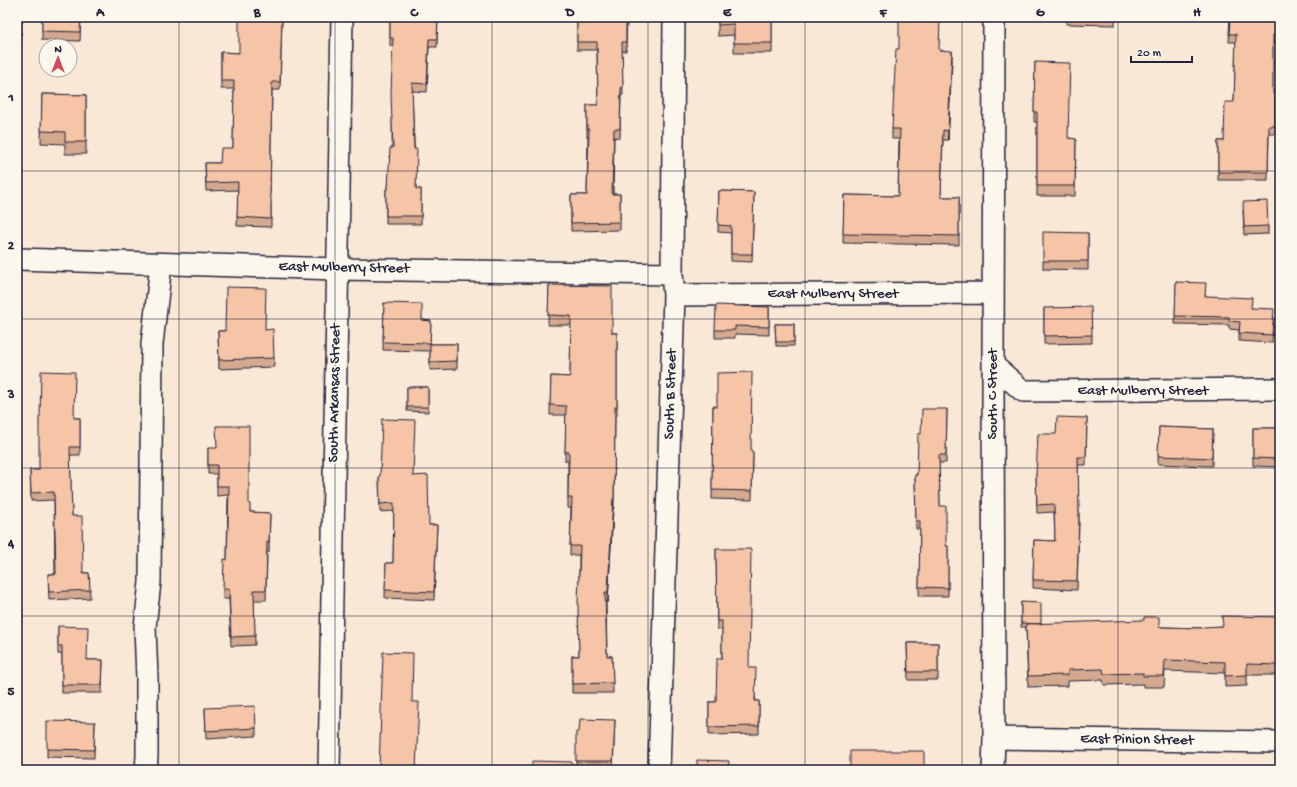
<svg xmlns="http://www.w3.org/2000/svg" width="1297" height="787" viewBox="0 0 1297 787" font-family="'Gochi Hand',sans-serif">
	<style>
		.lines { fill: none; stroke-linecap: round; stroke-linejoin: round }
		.minor-casing { stroke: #22223b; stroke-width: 24 }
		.path { stroke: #22223b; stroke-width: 2.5; stroke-dasharray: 3 3; stroke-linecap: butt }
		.minor { stroke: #fbf7ec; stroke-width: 21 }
		.wall { fill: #d4a98f; stroke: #22223b }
		.shaded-wall { fill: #ac8974; stroke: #22223b }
		.building { fill: #f6c4a6; stroke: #22223b }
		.grid { fill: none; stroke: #22223b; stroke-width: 1; stroke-opacity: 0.55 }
		.labels { text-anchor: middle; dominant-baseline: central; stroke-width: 3; stroke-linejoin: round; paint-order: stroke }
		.street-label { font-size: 15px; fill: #22223b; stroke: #fbf7ec }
		.neatline { fill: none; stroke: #22223b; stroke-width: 1.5 }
		.grid-label { font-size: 13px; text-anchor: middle; font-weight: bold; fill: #22223b }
	</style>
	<rect width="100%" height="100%" fill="#fae8d7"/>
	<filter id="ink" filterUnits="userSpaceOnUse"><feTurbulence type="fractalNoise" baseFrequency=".025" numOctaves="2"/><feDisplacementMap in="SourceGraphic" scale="8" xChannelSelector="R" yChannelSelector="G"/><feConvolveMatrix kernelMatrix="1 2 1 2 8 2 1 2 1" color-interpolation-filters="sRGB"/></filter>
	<g filter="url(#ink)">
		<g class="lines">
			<g class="minor-casing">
				<path id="minor" d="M 17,259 L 337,269 L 672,274
					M 674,295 L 993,293
					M 993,365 L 1023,391 L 1280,389
					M 994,738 L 1280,742
					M 146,770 L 147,756 L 147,678 L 145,627 L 150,582 L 152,344 L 161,264
					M 329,770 L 342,17
					M 659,770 L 674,295 L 672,274 L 674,17
					M 993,770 L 994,738 L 993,365 L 994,17"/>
			</g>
			<path class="path" d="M 17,209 L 20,38 L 22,17"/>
			<use href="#minor" class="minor"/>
		</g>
		<path class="wall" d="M 42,17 L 81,17 L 80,41 L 42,40 Z
			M 282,17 L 280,90 L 272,90 L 270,196 L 271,204 L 271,227 L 237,226 L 238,190 L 206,191 L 205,163 L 220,163 L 233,148 L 234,89 L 221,89 L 221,52 L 239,53 Z
			M 390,17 L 438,17 L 437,47 L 429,47 L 427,92 L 412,91 L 416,189 L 421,189 L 421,224 L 386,224 L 386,189 L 388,189 L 392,148 L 393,46 L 390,46 Z
			M 577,17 L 627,17 L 626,51 L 622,51 L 623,95 L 621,95 L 620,138 L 614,137 L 613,194 L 620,194 L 620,230 L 571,231 L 571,195 L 587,195 L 588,137 L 587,137 L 587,105 L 598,105 L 597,50 L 577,50 Z
			M 718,17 L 772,17 L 772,53 L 734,53 L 734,35 L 718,36 Z
			M 1066,17 L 1115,17 L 1115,25 L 1066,24 Z
			M 1230,17 L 1278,17 L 1278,43 L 1273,43 L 1273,95 L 1275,95 L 1275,134 L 1269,134 L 1268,180 L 1218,180 L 1218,141 L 1224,141 L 1234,102 L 1236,42 L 1229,42 Z
			M 940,50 L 952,60 L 948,140 L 943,140 L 941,197 L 959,197 L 959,245 L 843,243 L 844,195 L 898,196 L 899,139 L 892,139 L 892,129 Z
			M 1035,62 L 1068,138 L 1076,139 L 1075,196 L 1037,196 L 1037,122 L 1034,122 Z
			M 42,94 L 86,95 L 86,154 L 65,154 L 65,144 L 41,143 Z
			M 719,191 L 754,192 L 752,262 L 731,261 L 731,233 L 718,232 Z
			M 1243,210 L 1268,226 L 1268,234 L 1244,235 Z
			M 1088,233 L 1088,270 L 1043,269 L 1043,261 Z
			M 1176,282 L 1205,296 L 1252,308 L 1274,317 L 1272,343 L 1239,341 L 1239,330 L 1229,329 L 1229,325 L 1175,324 Z
			M 549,285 L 612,333 L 617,333 L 617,416 L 615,416 L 614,508 L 613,508 L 608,602 L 606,602 L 607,656 L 612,656 L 613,693 L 572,693 L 572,656 L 579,656 L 579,555 L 570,555 L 571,508 L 568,508 L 568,461 L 565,461 L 566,415 L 550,415 L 551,376 L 570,377 L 571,325 L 548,325 Z
			M 384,303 L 422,320 L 431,321 L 430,344 L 457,344 L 457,369 L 430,370 L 430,351 L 383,350 Z
			M 769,307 L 769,335 L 735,334 L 735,338 L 715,338 L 715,330 Z
			M 1044,308 L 1092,335 L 1092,343 L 1044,344 Z
			M 775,324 L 794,324 L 794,346 L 776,346 Z
			M 265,330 L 274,358 L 274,367 L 219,369 L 218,331 Z
			M 407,387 L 428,387 L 428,412 L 407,411 Z
			M 713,406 L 717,407 L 751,451 L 753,452 L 752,500 L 712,499 Z
			M 947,409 L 946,463 L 939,463 L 940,506 L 946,546 L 948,546 L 948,596 L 919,596 L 920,529 L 916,529 L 915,475 L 917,475 L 921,434 Z
			M 74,418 L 80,418 L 80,455 L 70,455 L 72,516 L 83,573 L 89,573 L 90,598 L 49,600 L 48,574 L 55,574 L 54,500 L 31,501 L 30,470 L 39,470 Z
			M 1087,418 L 1086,465 L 1078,465 L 1079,522 L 1077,590 L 1033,588 L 1034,540 L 1055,541 L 1054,512 L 1037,513 L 1036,474 L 1056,434 Z
			M 1159,427 L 1213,429 L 1212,466 L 1158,464 Z
			M 1253,428 L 1280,428 L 1280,467 L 1253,466 Z
			M 208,448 L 249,504 L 250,512 L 270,513 L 269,552 L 267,552 L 266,600 L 254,600 L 255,645 L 231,646 L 229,599 L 223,599 L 223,589 L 227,560 L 228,495 L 217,496 L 217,474 L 208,474 Z
			M 379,476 L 413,476 L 429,525 L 437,525 L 434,600 L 385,598 L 386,563 L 393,563 L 394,511 L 380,512 Z
			M 716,549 L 749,668 L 756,701 L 759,701 L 759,734 L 709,735 L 709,702 L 716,702 L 722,658 L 722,629 L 717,629 Z
			M 1021,602 L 1041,624 L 1203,628 L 1222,626 L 1280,617 L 1280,675 L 1247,675 L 1247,686 L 1225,687 L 1225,673 L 1165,671 L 1164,687 L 1143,687 L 1143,684 L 1104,685 L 1103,680 L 1068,681 L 1068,686 L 1028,687 L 1026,627 L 1021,627 Z
			M 58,626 L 88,660 L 103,660 L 102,693 L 62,693 L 62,654 L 58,654 Z
			M 907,643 L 938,643 L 938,680 L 908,680 Z
			M 205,708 L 256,728 L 256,736 L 206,739 Z
			M 615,720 L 613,770 L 576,769 L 576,761 L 579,732 Z
			M 95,722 L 94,758 L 47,757 L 47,749 Z"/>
		<path class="shaded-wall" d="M 952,51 L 952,60 L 948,140 L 948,131 Z
			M 613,499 L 613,508 L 608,602 L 608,592 Z"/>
		<path class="building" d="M 42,17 L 81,17 L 80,32 L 42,31 Z
			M 239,17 L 282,17 L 280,82 L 272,82 L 270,196 L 271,196 L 271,219 L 237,217 L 238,182 L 206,183 L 205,163 L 220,163 L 221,148 L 233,148 L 234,81 L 221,81 L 221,52 L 239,53 Z
			M 390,17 L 438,17 L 437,39 L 429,39 L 427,84 L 412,83 L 414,149 L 417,149 L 416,189 L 421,189 L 421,216 L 386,216 L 386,189 L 388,189 L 390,148 L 393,148 L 391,95 L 393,38 L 390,38 Z
			M 577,17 L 626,17 L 626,42 L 622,42 L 623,87 L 621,87 L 620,129 L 614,129 L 612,194 L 620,194 L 620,222 L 571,223 L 571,195 L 587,195 L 589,129 L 587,129 L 587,105 L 598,105 L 597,42 L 577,42 Z
			M 718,17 L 772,17 L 772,43 L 734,43 L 734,24 L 718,25 Z
			M 899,17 L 940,18 L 939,50 L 952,51 L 948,131 L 943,130 L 941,197 L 959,197 L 959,236 L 843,234 L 844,195 L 898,196 L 900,129 L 892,129 L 896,49 L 899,49 Z
			M 1230,17 L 1278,17 L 1278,35 L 1273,35 L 1273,94 L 1275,95 L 1275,126 L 1269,126 L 1268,172 L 1218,172 L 1218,141 L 1224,141 L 1225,102 L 1234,102 L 1236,34 L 1229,34 Z
			M 1035,62 L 1070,63 L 1068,138 L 1076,139 L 1075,186 L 1037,186 L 1037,112 L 1034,112 Z
			M 42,94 L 86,95 L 86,142 L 65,142 L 65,132 L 41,131 Z
			M 719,191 L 754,192 L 752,254 L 731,254 L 731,226 L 718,225 Z
			M 1267,201 L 1268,226 L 1244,227 L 1243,202 Z
			M 1043,232 L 1088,233 L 1088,261 L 1043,261 Z
			M 1176,282 L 1206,283 L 1205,296 L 1252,298 L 1251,308 L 1274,309 L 1272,335 L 1239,333 L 1240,322 L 1229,321 L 1229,317 L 1175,316 Z
			M 549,285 L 612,286 L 612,333 L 617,333 L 617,407 L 615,407 L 614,499 L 613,499 L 608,592 L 605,592 L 607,656 L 612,656 L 613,683 L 572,684 L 572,656 L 579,656 L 578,603 L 580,546 L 570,546 L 572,498 L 568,498 L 569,452 L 565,452 L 566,406 L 550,405 L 551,376 L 570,377 L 571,316 L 548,315 Z
			M 226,287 L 266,288 L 265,330 L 273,329 L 274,358 L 219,360 L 218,331 L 225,331 Z
			M 384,303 L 422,304 L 422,320 L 431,321 L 430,343 L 383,342 Z
			M 716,305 L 769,307 L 769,327 L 735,326 L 735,330 L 715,330 Z
			M 1091,307 L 1092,335 L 1044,336 L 1044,308 Z
			M 775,324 L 794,324 L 794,342 L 776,342 Z
			M 430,344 L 457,344 L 457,361 L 430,362 Z
			M 41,371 L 75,372 L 74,418 L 80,418 L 80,447 L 70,447 L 72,516 L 82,516 L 83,573 L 89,573 L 90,590 L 49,592 L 48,574 L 56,574 L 54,492 L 31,493 L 30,470 L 39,470 L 39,417 L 40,417 Z
			M 752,372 L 751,451 L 753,452 L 752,491 L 712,490 L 713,406 L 717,407 L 717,373 Z
			M 407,387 L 428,387 L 428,407 L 407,407 Z
			M 922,409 L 947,409 L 946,455 L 939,455 L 940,506 L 946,506 L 946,546 L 948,546 L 948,588 L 919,587 L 920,521 L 916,521 L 915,475 L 917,475 L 918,434 L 921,434 Z
			M 1057,417 L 1087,418 L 1086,457 L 1078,457 L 1079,514 L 1077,581 L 1033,580 L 1034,540 L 1055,541 L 1054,504 L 1037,505 L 1036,474 L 1038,434 L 1056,434 Z
			M 382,419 L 415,420 L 413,476 L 428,475 L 429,525 L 437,525 L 434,592 L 385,590 L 386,563 L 393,563 L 394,503 L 380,504 L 379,476 L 380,476 Z
			M 216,426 L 249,426 L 249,504 L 250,504 L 250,512 L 270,513 L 269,542 L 267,542 L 266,590 L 254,590 L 255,636 L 231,637 L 229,589 L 223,589 L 224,559 L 227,560 L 229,486 L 217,486 L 217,465 L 208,465 L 208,448 L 217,448 Z
			M 1159,427 L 1213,429 L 1212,458 L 1158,456 Z
			M 1253,428 L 1280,428 L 1280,459 L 1253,458 Z
			M 716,549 L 751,549 L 749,668 L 756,668 L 755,701 L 759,701 L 759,726 L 709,727 L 709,702 L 716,702 L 717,658 L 722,658 L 722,621 L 717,621 Z
			M 1021,602 L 1041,603 L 1041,624 L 1021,623 Z
			M 1222,616 L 1280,617 L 1280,665 L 1247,664 L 1247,675 L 1225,676 L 1225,662 L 1165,660 L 1164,676 L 1143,676 L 1143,673 L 1104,674 L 1103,669 L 1068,670 L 1068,675 L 1028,676 L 1026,624 L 1144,620 L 1144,617 L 1159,617 L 1159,627 L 1203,628 L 1203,627 L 1223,626 Z
			M 58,626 L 88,627 L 87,660 L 103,660 L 102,685 L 62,685 L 62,646 L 58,646 Z
			M 907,643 L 938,643 L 938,672 L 908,672 Z
			M 383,652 L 413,653 L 412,702 L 419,702 L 416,770 L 379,770 Z
			M 255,706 L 256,728 L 206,731 L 205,708 Z
			M 580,719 L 615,720 L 613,761 L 576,761 L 576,732 L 579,732 Z
			M 47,721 L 95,722 L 94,750 L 47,749 Z
			M 850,751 L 924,751 L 924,770 L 850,770 Z
			M 697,760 L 729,761 L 728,770 L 697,770 Z
			M 532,761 L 572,762 L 572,770 L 532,770 Z"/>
	</g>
	<path class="grid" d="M 179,17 L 179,770M 335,17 L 335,770M 492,17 L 492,770M 648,17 L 648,770M 805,17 L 805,770M 962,17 L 962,770M 1118,17 L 1118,770M 17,171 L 1280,171M 17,319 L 1280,319M 17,468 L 1280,468M 17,616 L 1280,616"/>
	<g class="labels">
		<g class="street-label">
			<text transform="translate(344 268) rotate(1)">East Mulberry Street</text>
			<text x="833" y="294">East Mulberry Street</text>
			<text x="1143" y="391">East Mulberry Street</text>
			<text transform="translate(335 393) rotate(-89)">South Arkansas Street</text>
			<text transform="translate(671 394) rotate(-88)">South B Street</text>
			<text transform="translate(993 394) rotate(-90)">South C Street</text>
			<text transform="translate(1137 740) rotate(1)">East Pinion Street</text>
		</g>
	</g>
	<rect width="1297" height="787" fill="none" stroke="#fbf7ec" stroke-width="44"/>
	<g transform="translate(58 58)"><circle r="19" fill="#fbf7ec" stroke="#a4a2a5"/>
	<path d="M0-3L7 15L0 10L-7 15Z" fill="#d1495b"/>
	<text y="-6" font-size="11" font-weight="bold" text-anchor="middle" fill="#22223b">N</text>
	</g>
	<path d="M1131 56v6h61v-6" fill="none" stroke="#22223b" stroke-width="2"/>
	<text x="1137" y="56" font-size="12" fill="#22223b" stroke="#fbf7ec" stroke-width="3" paint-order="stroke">20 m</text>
	<rect x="22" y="22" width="1253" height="743" class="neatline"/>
	<g class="grid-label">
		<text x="100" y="16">A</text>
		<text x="257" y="16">B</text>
		<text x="414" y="16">C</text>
		<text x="570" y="16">D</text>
		<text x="727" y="16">E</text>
		<text x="883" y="16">F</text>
		<text x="1040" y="16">G</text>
		<text x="1197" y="16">H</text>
		<text x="11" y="101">1</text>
		<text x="11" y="249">2</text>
		<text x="11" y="398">3</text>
		<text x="11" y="547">4</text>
		<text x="11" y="695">5</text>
	</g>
</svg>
